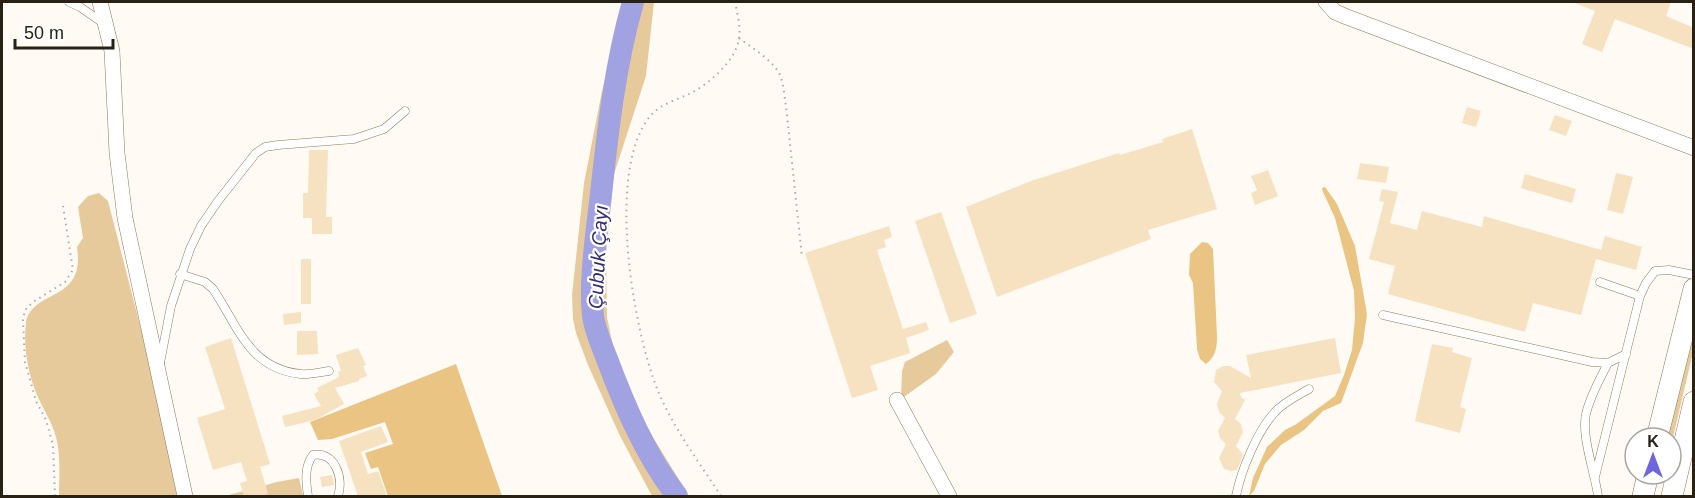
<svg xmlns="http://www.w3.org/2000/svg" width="1695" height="498" viewBox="0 0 1695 498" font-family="Helvetica,sans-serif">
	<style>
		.green { fill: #e7ca9b }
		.forest { fill: #eac483 }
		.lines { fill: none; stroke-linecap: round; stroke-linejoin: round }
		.river { stroke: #a0a2e2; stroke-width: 22 }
		.building { fill: #f6e2c0 }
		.service-casing { stroke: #8e7b5c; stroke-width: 9 }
		.minor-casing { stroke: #8e7b5c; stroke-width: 16 }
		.secondary-casing { stroke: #8e7b5c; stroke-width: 22 }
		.path { stroke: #b2aca4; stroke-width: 2; stroke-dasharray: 1.5 4.5; stroke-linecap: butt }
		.service { stroke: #fff; stroke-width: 8 }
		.minor { stroke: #fff; stroke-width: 15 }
		.secondary { stroke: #fff; stroke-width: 21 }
		.labels { text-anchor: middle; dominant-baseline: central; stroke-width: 4.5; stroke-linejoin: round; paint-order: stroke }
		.water-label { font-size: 20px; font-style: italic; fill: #342c76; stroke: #fff }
	</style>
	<rect width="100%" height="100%" fill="#fffaf4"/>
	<path class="green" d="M 625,2 L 654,2 L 646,76 L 614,174 L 606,255 L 607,317 L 618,370 L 635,408 L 689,496 L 652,496 L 620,436 L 588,365 L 576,333 L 573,319 L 572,295 L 584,183 L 602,91 Z
		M 99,193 L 108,201 L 152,372 L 177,496 L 59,496 C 59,478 61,455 56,437 C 52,422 43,409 37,395 C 28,373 23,347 26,323 C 32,288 86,304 77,247 L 83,238 L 78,207 L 88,196 Z
		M 1693,329 L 1693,352 L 1671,446 L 1671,438 L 1666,438 Z
		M 947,340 L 954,352 L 936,374 L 901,399 L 902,371 L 905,362 Z
		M 299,478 L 303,496 L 225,496 L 277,482 Z"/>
	<path class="forest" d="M 1325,187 L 1337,204 L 1355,246 L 1367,314 L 1363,343 L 1341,403 L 1323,411 L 1304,430 L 1281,445 L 1265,464 L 1254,491 L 1249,496 L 1253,478 L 1267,447 L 1285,430 L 1295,425 L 1335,396 L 1344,375 L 1352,350 L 1355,318 L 1354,291 L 1335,218 L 1323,192 L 1322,188 Z
		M 1202,242 L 1208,243 L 1213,249 L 1217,336 C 1217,348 1216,356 1206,364 L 1200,359 L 1197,349 L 1193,283 L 1189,275 L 1190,254 Z
		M 456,364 L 502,496 L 388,496 L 378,467 L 371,469 L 365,453 L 393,444 L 385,422 L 332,439 L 318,440 L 310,422 Z"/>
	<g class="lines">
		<path class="river" d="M 633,2 C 615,65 608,129 601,194 C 597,230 589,280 593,316 C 595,330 602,346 607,359 C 625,407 646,456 677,496"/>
	</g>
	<path class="building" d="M 1572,2 L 1671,2 L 1666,16 L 1694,28 L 1694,49 L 1615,19 L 1602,52 L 1582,44 L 1595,11 Z
		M 1467,107 L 1481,111 L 1476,127 L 1462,123 Z
		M 1555,115 L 1572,121 L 1566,136 L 1549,130 Z
		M 1192,129 L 1217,209 L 1148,230 L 1151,239 L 997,297 L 966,207 L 1031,181 L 1119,153 L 1120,155 L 1163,142 L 1162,139 Z
		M 309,150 L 328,150 L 326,217 L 332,217 L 332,234 L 312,234 L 312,218 L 303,218 L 303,193 L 308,193 Z
		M 1360,163 L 1389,167 L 1386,183 L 1357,179 Z
		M 1268,170 L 1278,196 L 1255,205 L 1251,193 L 1257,190 L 1251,176 Z
		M 1616,173 L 1633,177 L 1623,214 L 1607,210 Z
		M 1525,174 L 1576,189 L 1572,203 L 1521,188 Z
		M 1382,189 L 1398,192 L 1390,223 L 1417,230 L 1422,211 L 1482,227 L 1484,216 L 1601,250 L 1605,236 L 1642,247 L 1636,270 L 1596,259 L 1581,315 L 1533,303 L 1525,332 L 1388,294 L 1395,266 L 1369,259 L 1384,202 L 1379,201 Z
		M 941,212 L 977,314 L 950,323 L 915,221 Z
		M 889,226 L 892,237 L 884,240 L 886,247 L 877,250 L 903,329 L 926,322 L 929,330 L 906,338 L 910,353 L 870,366 L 878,390 L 852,398 L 805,253 Z
		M 301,259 L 311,259 L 311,304 L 301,304 Z
		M 301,312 L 301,323 L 284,325 L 283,314 Z
		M 297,331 L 317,331 L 318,354 L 297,355 Z
		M 231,338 L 270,464 L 260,467 L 268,494 L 260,496 L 244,496 L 240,483 L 247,481 L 241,462 L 213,470 L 197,418 L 225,409 L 205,347 Z
		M 1335,338 L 1341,373 L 1240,393 L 1241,397 L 1245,400 L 1235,419 L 1241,424 L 1243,432 L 1236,446 L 1243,455 L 1237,470 L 1231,471 L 1224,469 L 1219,458 L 1226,444 L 1220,438 L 1218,431 L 1225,418 L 1219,412 L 1217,404 L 1222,391 L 1214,382 L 1216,370 L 1223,366 L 1230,366 L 1251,378 L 1246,355 Z
		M 1432,344 L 1453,348 L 1452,352 L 1472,358 L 1460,407 L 1466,409 L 1460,433 L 1415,421 Z
		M 358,348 L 366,365 L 363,366 L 367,376 L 359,379 L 359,381 L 335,388 L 344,404 L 315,420 L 285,427 L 282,416 L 321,406 L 314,394 L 319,391 L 317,388 L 339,377 L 338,372 L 341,371 L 336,355 Z
		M 381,426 L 388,442 L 361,452 L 368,474 L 378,471 L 387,496 L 358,496 L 339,441 Z
		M 332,475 L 334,485 L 322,487 L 320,477 Z"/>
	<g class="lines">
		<g class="service-casing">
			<path id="service" d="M 69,2 L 80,7 L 103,23
				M 180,274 L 205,282 L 213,289 C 238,326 249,369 301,374 C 310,375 320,372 329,371
				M 1600,282 L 1640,296 L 1646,283 L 1655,271 L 1669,270 L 1694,275
				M 1383,315 L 1592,362 L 1608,363 L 1626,354
				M 160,363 L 171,306 L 190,249 L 201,226 L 218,201 L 256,153 L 265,147 L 278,145 L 354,139 L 384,129 L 405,111
				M 1595,477 L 1640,296
				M 308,496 C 306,483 304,466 313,455 C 335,451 344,478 338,496
				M 1236,496 C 1241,471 1257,431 1275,412 C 1284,402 1297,396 1309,389
				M 1598,496 C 1595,473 1581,436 1586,414 C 1590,396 1600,379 1608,363"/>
		</g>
		<g class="minor-casing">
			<path id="minor" d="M 100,2 L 112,51 L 117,153 L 125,218 L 185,496
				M 1326,2 L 1335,12 L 1347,17 L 1694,148
				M 897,400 L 949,496"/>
		</g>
		<g class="secondary-casing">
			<path id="secondary" d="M 1657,438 L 1694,289
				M 1643,496 L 1648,474
				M 1672,496 L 1694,402"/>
		</g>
		<path class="path" d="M 739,38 C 752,48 771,59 779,73 C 784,83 784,96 786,106 L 802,257
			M 55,496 L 53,445 L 46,420 L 36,401 L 25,362 L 23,320 L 25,310 L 33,302 L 65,282 L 73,270 L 63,206
			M 721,496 C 699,462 674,429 658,391 C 633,330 604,164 653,113 C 662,104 678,99 689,94 C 708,85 737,60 739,38 C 741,26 737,13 735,2"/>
		<use href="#service" class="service"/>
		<use href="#minor" class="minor"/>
		<use href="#secondary" class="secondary"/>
	</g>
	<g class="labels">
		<g class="water-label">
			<text transform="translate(598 257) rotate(-87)">Çubuk Çayı</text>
		</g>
	</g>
	<rect width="1695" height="498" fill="none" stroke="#282114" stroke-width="6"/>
	<g transform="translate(1653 456)"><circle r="28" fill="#ffffff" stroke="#a9a6a1" stroke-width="1.5"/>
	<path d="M0-4.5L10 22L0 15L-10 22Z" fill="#6e65df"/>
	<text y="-9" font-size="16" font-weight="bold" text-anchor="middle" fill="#282114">K</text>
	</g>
	<path d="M15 39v9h98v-9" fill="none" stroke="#282114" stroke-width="3"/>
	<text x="24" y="39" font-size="18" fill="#282114" stroke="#ffffff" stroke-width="4.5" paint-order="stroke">50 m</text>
</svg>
